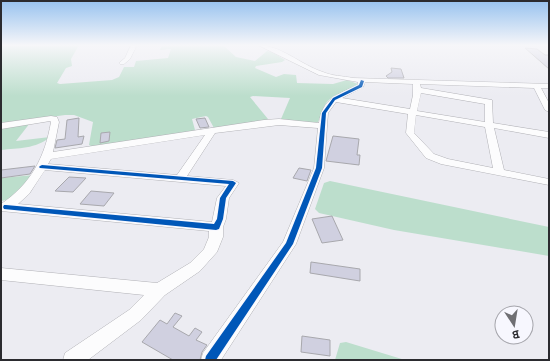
<svg xmlns="http://www.w3.org/2000/svg" width="550" height="361" viewBox="0 0 550 361" font-family="'Space Grotesk',sans-serif">
	<style>
		.green { fill: #bcdecc }
		.building { fill: #d0d0e0; stroke: #a8a8ad }
		.lines { fill: none; stroke-linecap: round; stroke-linejoin: round }
		.street-casing { stroke: #b1b1b6; stroke-width: 1 }
		.street { fill: #fcfcfd; fill-rule: evenodd }
		.cycleway-casing { stroke: #f7f7fe; stroke-width: 2 }
		.cycleway { fill: #0057b8; fill-rule: evenodd }
	</style>
	<rect width="100%" height="100%" fill="#ececf2"/>
	<path class="green" d="M 79,45 L 71,59 L 72,66 L 66,68 L 57,83 L 60,84 L 112,80 L 119,77 L 124,67 L 134,67 L 136,61 L 168,58 L 171,49 L 160,50 L 162,45 L 218,45 L 224,46 L 236,57 L 255,61 L 267,51 L 272,52 L 285,60 L 282,62 L 256,66 L 255,68 L 276,77 L 284,74 L 296,75 L 297,83 L 333,84 L 347,80 L 358,84 C 351,92 338,92 330,99 C 321,106 323,118 316,124 L 281,119 L 290,98 L 253,96 L 250,97 L 268,119 L 267,121 L 214,128 L 208,117 L 206,116 L 192,119 L 195,130 L 193,132 L 93,147 L 89,145 L 93,122 L 74,115 L 65,115 L 1,124 L 1,46 Z
		M 30,123 L 16,141 L 50,137 C 36,149 18,148 1,150 L 1,127 Z
		M 34,175 C 25,186 16,199 1,201 L 1,178 Z
		M 330,181 L 549,227 L 549,256 L 394,230 L 319,213 L 315,209 L 324,183 Z
		M 346,342 L 405,360 L 335,360 L 340,343 Z"/>
	<path class="building" d="M 525,48 L 537,49 L 545,55 L 549,55 L 549,69 Z
		M 391,68 L 401,69 L 404,78 L 388,78 L 386,76 L 392,72 Z
		M 79,118 L 78,137 L 84,136 L 82,144 L 55,148 L 57,140 L 65,139 L 67,120 Z
		M 205,118 L 209,127 L 200,128 L 196,119 Z
		M 110,132 L 109,141 L 100,143 L 101,133 Z
		M 333,136 L 359,139 L 357,155 L 360,155 L 359,165 L 326,161 Z
		M 35,166 L 30,174 L 1,178 L 1,170 Z
		M 299,168 L 311,170 L 307,181 L 293,178 Z
		M 69,177 L 86,178 L 73,192 L 55,191 Z
		M 91,191 L 114,193 L 104,206 L 80,204 Z
		M 332,216 L 343,240 L 322,243 L 312,219 Z
		M 311,262 L 360,269 L 360,281 L 310,273 Z
		M 175,313 L 182,316 L 173,327 L 189,336 L 195,328 L 202,332 L 196,340 L 207,345 L 202,352 L 200,360 L 173,360 L 142,342 L 160,320 L 167,324 Z
		M 302,336 L 330,340 L 330,356 L 301,352 Z"/>
	<g class="lines">
		<g class="street-casing">
			<path id="street" d="M 131,45 L 137,45 L 130,59 L 124,64 L 120,64 L 119,63 L 125,58 Z
				M 258,45 C 281,45 301,65 323,72 C 332,76 343,76 353,78 L 549,84 L 549,88 L 541,88 L 549,103 L 549,112 L 545,110 L 534,88 L 420,84 L 421,88 L 492,100 L 493,123 L 549,132 L 549,138 L 494,128 L 504,170 L 549,179 L 549,185 L 441,164 L 426,158 L 406,133 L 408,114 L 336,102 L 328,113 L 324,168 L 296,244 L 221,360 L 201,360 L 203,353 L 283,242 L 314,168 L 318,128 L 279,125 L 215,133 L 187,176 L 233,180 L 239,183 L 229,198 L 226,219 L 223,227 L 223,237 L 217,252 L 200,271 L 165,295 L 141,320 L 88,360 L 63,360 L 65,353 L 129,310 L 144,295 L 1,280 L 1,268 L 157,283 L 190,263 L 204,249 L 209,237 L 209,231 L 1,211 L 1,204 C 31,184 45,157 51,122 L 50,121 L 1,129 L 1,123 L 51,116 L 57,117 L 59,122 L 53,152 L 264,120 L 279,119 L 319,123 C 322,99 338,94 358,85 L 358,82 L 319,75 ZM 365,82 L 413,84 L 413,95 L 410,109 L 342,98 L 363,87 ZM 421,93 L 485,104 L 485,122 L 417,111 ZM 416,115 L 485,127 L 493,168 L 448,159 L 434,154 L 414,133 ZM 205,135 L 177,175 L 48,164 L 51,159 ZM 45,170 L 226,186 L 217,198 L 212,222 L 18,204 L 29,194 Z"/>
		</g>
		<use href="#street" class="street"/>
		<g class="cycleway-casing">
			<path id="cycleway" d="M 361,80 L 364,81 L 362,87 L 335,100 L 326,113 L 322,168 L 293,244 L 216,360 L 205,360 L 206,356 L 286,243 L 316,168 L 322,113 L 333,98 L 359,85 Z
				M 42,165 L 233,181 L 236,183 L 226,198 L 223,219 L 219,229 L 216,230 L 4,209 L 3,207 L 4,205 L 6,205 L 214,224 L 217,219 L 220,198 L 229,184 L 40,168 L 39,167 L 40,166 Z"/>
		</g>
		<use href="#cycleway" class="cycleway"/>
	</g>
	<linearGradient id="sky" x2="0" y2="1"><stop stop-color="#97c2ef"/><stop offset="0.47" stop-color="#f6f6f9"/><stop offset="1" stop-color="#f6f6f9" stop-opacity="0"/></linearGradient>
	<rect width="550" height="96" fill="url(#sky)"/>
	<rect width="550" height="361" fill="none" stroke="#2b2b2f" stroke-width="4"/>
	<g transform="translate(514 325) rotate(168)"><circle r="19" fill="#f7f7fe" stroke="#a5a5ab"/>
	<path d="M0-3L7 15L0 10L-7 15Z" fill="#6f6f73"/>
	<text y="-6" font-size="11" font-weight="bold" text-anchor="middle" fill="#2b2b2f">B</text>
	</g>
</svg>
